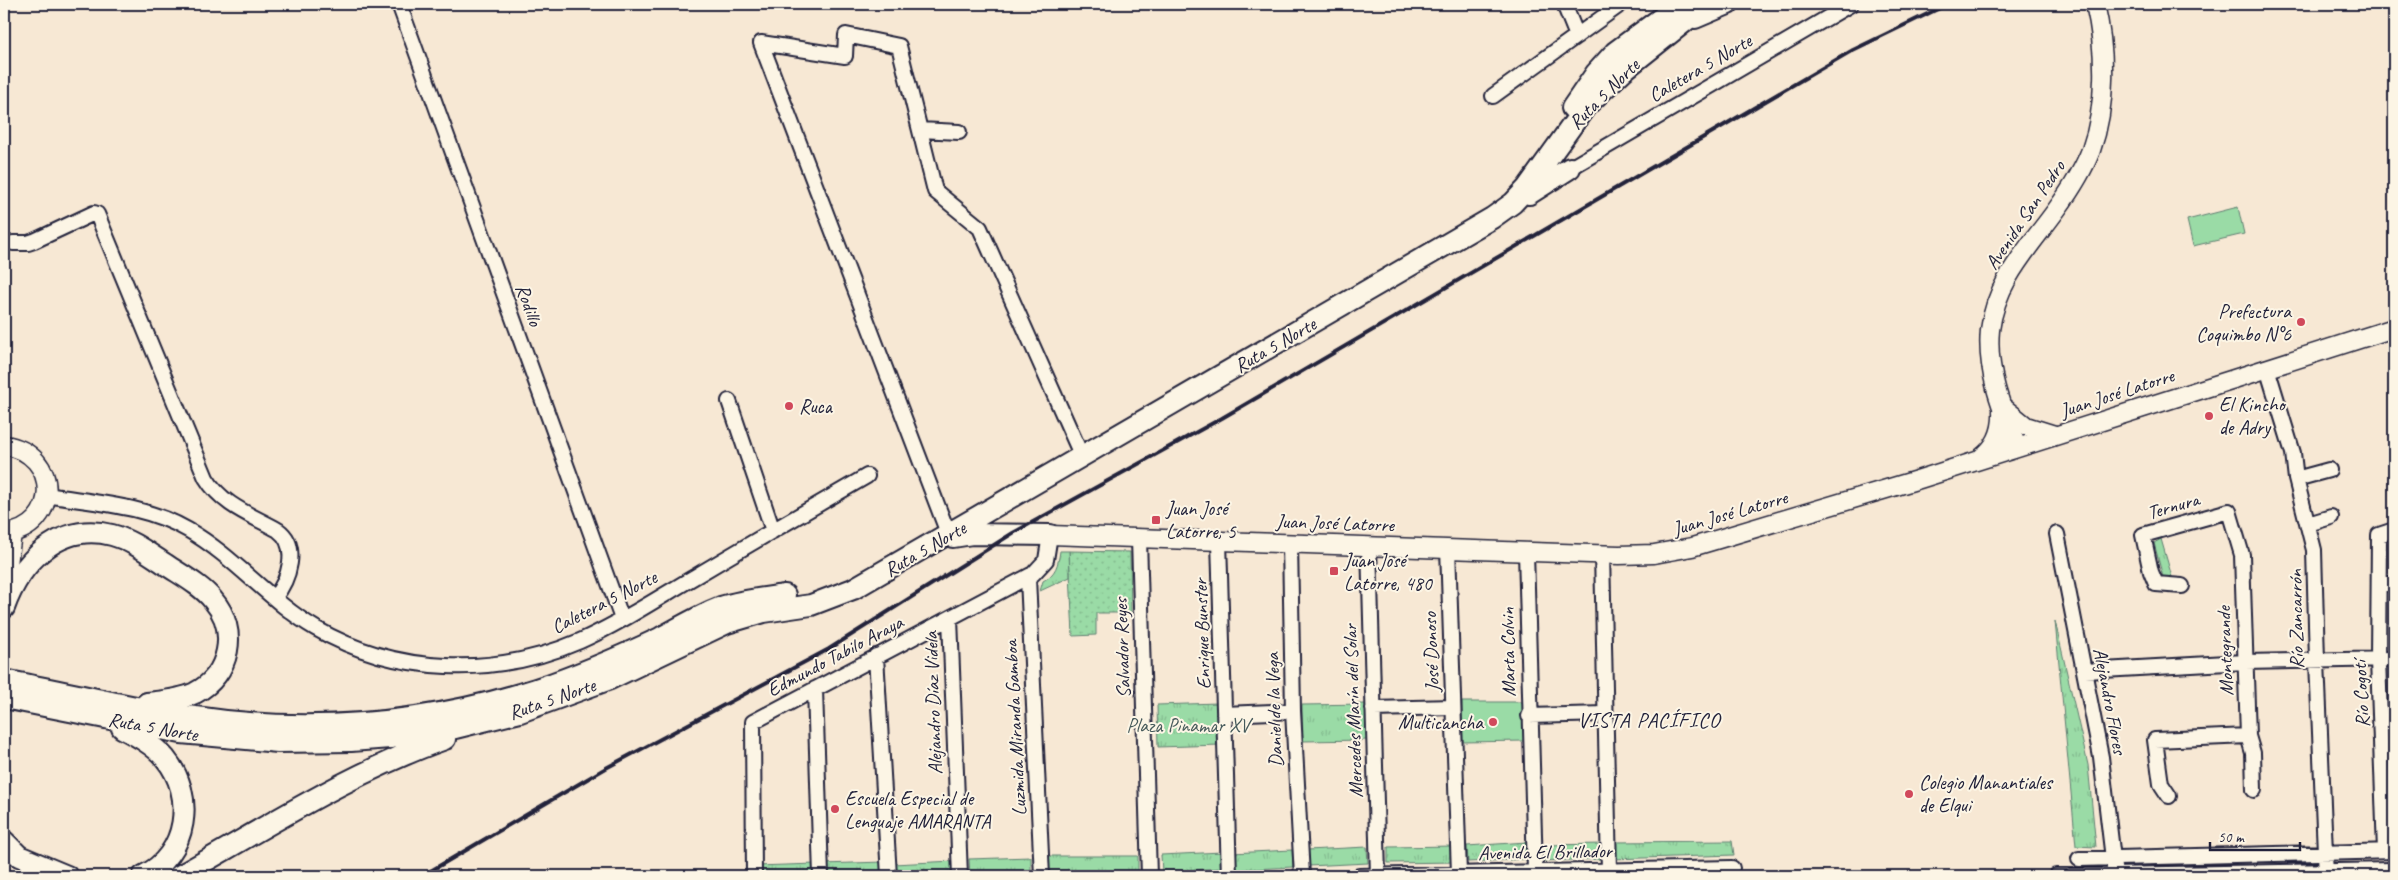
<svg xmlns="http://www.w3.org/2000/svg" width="2398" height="880" viewBox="0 0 2398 880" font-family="Caveat,sans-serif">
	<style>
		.grass { fill: url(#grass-dots); stroke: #5e7e70 }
		.park { fill: url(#park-tufts); stroke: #5e7e70 }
		.garden { fill: #9adba6; stroke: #5e7e70 }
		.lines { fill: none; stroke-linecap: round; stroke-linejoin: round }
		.minor-casing { stroke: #22223b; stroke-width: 18 }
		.major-casing { stroke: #22223b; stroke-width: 21 }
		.highway-casing { stroke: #22223b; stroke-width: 24 }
		.minor { stroke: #fcf5e5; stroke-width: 14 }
		.major { stroke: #fcf5e5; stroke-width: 18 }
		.highway { stroke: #fcf5e5; stroke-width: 20 }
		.rail { stroke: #22223b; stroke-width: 4 }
		.poi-dot { fill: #d1495b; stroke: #fcf5e5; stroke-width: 2 }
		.labels { text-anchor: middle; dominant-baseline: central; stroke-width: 4; stroke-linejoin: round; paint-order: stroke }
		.street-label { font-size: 20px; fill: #22223b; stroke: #fcf5e5 }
		.poi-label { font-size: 20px; fill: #22223b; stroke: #fcf5e5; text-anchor: start }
		.park-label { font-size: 20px; fill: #465a5b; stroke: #fcf5e5 }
		.neighbourhood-label { font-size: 21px; letter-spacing: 1px; fill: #22223b; stroke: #fcf5e5 }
	</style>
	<defs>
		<pattern id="grass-dots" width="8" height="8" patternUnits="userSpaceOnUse" patternTransform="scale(1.25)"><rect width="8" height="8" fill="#9adba6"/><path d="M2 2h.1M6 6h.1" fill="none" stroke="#84bc90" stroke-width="1.8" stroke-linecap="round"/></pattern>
		<pattern id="park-tufts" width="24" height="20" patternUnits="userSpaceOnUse" patternTransform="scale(1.25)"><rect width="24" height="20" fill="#9adba6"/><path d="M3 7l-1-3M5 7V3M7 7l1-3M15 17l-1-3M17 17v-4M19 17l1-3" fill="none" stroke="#84bc90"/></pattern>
	</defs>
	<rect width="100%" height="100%" fill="#f7e8d4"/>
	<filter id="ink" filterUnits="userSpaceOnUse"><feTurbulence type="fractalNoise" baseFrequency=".02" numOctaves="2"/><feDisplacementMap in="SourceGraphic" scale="10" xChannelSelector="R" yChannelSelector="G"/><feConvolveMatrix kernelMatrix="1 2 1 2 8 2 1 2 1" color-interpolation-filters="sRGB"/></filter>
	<g filter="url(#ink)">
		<path class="grass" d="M 1069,551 L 1130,552 L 1131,613 L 1096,613 L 1096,635 L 1073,636 Z"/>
		<path class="park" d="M 2161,539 L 2172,577 L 2163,577 L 2154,543 Z
			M 1060,551 L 1069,551 L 1070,577 L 1040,591 L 1043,581 C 1056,574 1058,565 1060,551 Z
			M 2055,621 L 2088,765 L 2096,847 L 2076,846 Z
			M 1218,703 L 1220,745 L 1158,747 L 1157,705 Z
			M 1366,704 L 1367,740 L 1303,741 L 1302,705 Z
			M 1732,841 L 1734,855 L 1613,859 L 1613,842 Z
			M 1527,842 L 1528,859 L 1468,862 L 1467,846 Z
			M 1604,844 L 1605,859 L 1540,861 L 1540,845 Z
			M 1456,846 L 1456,862 L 1388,863 L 1388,847 Z
			M 1367,847 L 1368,863 L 1308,866 L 1307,850 Z
			M 1292,850 L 1293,867 L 1233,870 L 1232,853 Z
			M 1222,852 L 1223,868 L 1162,872 L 1161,855 Z
			M 1047,856 L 1138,856 L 1138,871 L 1049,876 Z
			M 1031,857 L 1031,874 L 970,876 L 969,859 Z
			M 954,861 L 955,876 L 894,876 L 893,864 Z
			M 883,862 L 884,876 L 823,876 L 823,864 Z
			M 816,864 L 817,876 L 756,876 L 756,866 Z"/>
		<path class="garden" d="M 2238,207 L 2244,234 L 2193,246 L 2187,220 Z
			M 1462,702 L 1523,702 L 1524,741 L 1463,742 Z"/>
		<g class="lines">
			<g class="minor-casing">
				<path id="minor" d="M 399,4 L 622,619
					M 1564,4 L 1577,36
					M 1493,96 L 1621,4
					M 920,130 L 959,132
					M 1570,168 L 1851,4
					M 13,243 L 28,243 L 34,241 L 94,213 L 97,214 L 206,478 C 222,505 251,515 278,530 C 300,546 289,580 274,598
					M 2267,368 L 2293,453 L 2296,479 L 2314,550 L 2317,661 L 2326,876
					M 729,401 L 773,531
					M 2296,479 L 2329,470
					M 47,495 C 95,503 145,505 188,530 C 235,557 269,601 315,628 C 396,675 495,678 580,641 C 621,623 658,598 696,576 C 753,542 810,509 867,476
					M 2308,524 L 2331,517
					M 946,528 L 761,43 L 845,56 L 846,35 L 899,46 L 935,191 L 980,228 L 1079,450
					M 2057,534 L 2101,757 L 2115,876
					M 1139,539 L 1149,876
					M 1219,541 L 1229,876
					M 1290,543 L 1293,711 L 1302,876
					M 1369,545 L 1378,876
					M 1448,548 L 1459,874
					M 1526,552 L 1535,871
					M 1602,553 L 1609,871
					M 1028,578 L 1042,876
					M 2379,584 L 2394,584
					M 2182,586 L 2156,584 L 2151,572 L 2143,535 L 2229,511 L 2242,555 L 2248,736 L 2253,753 L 2254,790
					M 950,618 L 960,876
					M 876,656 L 889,876
					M 2085,671 L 2245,662 L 2394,659
					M 815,689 L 821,876
					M 1373,709 L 1453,707
					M 1224,714 L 1293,711
					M 1529,716 L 1605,714
					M 2169,796 L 2161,784 L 2155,740 L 2248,736
					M 2385,851 L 2378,660 L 2379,535 L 2394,530
					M 2079,859 L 2394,851
					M 754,876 L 753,722 L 1033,574 L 1046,560 L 1050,535
					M 1359,876 L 1732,868
					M 2056,876 L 2394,870"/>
			</g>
			<g class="major-casing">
				<path id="major" d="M 2004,408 L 2026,426 L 2055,435
					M 4,445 C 61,453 61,528 4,534
					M 2017,447 C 2002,409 1986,371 1990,330 C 1996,280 2029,248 2057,209 C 2070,191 2083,171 2091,150 C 2107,105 2106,50 2095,4
					M 1981,458 C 1996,447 2003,430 2002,411
					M 1050,535 L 1619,555 L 1654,554 L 1692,547 L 1920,479 L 2394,328
					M 4,595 L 12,533"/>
			</g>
			<g class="highway-casing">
				<path id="highway" d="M 1695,18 L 1728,4
					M 1572,108 L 1596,73 L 1615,52 L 1680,4
					M 1529,194 L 1570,168
					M 953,537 L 972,534 L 1050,535
					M 4,608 C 20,563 59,521 112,535 C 131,540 148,553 165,564 C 181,575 201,585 213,600 C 239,630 230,675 195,693 C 180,700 163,701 147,703
					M 4,680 C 65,691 125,707 187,716 C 304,734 423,725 536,689 C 578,675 620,657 660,638 C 680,627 700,615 721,607 C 742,600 764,598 785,595
					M 4,698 L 181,733 L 278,742 L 351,741 L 390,738 L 455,728 L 520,712 L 610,679 L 727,623 L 764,612 L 811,605 L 853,589 L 1492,218 L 1513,203 L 1527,188 L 1586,106 L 1624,70 L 1707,4
					M 122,728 C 137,736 154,745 165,758 C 196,795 188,855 143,876
					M 4,841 L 19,856 L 67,876
					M 179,876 C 265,828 351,772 445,739"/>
			</g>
			<use href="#minor" class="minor"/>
			<use href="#major" class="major"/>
			<use href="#highway" class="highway"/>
			<path class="rail" d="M 422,876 L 606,768 L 829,649 L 1013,533 L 1222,418 L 1853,50 L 1948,4"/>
		</g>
	</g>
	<g class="poi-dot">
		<circle cx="2301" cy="322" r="5"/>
		<circle cx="789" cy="406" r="5"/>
		<circle cx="2209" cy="416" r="5"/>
		<rect x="1151" y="515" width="10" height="10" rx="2.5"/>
		<rect x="1329" y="566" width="10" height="10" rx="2.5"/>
		<circle cx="1493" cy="722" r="5"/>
		<circle cx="1909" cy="794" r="5"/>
		<circle cx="835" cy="809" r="5"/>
	</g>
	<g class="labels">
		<g class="street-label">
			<text transform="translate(1700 68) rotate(-30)">Caletera 5 Norte</text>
			<text transform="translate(1604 94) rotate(-45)">Ruta 5 Norte</text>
			<text transform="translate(2025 215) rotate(-56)">Avenida San Pedro</text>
			<text transform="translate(529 305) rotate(70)">Rodillo</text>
			<text transform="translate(1275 345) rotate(-30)">Ruta 5 Norte</text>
			<text transform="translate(2117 393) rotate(-18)">Juan José Latorre</text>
			<text transform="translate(2173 506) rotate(-16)">Ternura</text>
			<text transform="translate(1730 513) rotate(-16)">Juan José Latorre</text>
			<text transform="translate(1335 523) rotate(2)">Juan José Latorre</text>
			<text transform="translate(925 549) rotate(-30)">Ruta 5 Norte</text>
			<text transform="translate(604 602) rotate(-27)">Caletera 5 Norte</text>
			<text transform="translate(2296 619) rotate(-91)">Río Zancarrón</text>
			<text transform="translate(1202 634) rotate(-92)">Enrique Bunster</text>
			<text transform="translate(1122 648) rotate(-92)">Salvador Reyes</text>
			<text transform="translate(2225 651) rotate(-92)">Montegrande</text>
			<text transform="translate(1431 652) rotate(-92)">José Donoso</text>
			<text transform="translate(1508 652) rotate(-91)">Marta Colvin</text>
			<text transform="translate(835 656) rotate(-28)">Edmundo Tabilo Araya</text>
			<text transform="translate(2361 694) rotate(-93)">Río Cogotí</text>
			<text transform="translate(552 699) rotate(-19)">Ruta 5 Norte</text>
			<text transform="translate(2110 701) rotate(79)">Alejandro Flores</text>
			<text transform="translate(933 703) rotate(-92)">Alejandro Díaz Videla</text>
			<text transform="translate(1274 710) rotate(-92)">Daniel de la Vega</text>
			<text transform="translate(1353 711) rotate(-92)">Mercedes Marín del Solar</text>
			<text transform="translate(153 727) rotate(10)">Ruta 5 Norte</text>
			<text transform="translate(1015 728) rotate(-93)">Luzmida Miranda Gamboa</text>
			<text transform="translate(1545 852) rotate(-1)">Avenida El Brillador</text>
		</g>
		<g class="poi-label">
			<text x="2291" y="311" text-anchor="end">Prefectura<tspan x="2291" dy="23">Coquimbo N°6</tspan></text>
			<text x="2219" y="404">El Kincho<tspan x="2219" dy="23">de Adry</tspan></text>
			<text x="799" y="406">Ruca</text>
			<text x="1166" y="508">Juan José<tspan x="1166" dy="23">Latorre, 5</tspan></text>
			<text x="1344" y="560">Juan José<tspan x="1344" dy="23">Latorre, 480</tspan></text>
			<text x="1483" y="722" text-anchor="end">Multicancha</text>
			<text x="1919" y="782">Colegio Manantiales<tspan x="1919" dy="23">de Elqui</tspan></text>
			<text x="845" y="798">Escuela Especial de<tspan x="845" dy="23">Lenguaje AMARANTA</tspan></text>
		</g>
		<g class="park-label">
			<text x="1188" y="725">Plaza Pinamar XV</text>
		</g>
		<g class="neighbourhood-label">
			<text x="1649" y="720">VISTA PACÍFICO</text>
		</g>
	</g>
	<rect width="2398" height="880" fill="none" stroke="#fcf5e5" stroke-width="20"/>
	<rect x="10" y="10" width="2378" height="860" fill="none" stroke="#22223b" stroke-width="2" filter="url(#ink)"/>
	<path d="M2210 842v8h90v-8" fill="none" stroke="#22223b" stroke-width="2.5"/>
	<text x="2218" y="842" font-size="15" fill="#22223b" stroke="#fcf5e5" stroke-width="4" paint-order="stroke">50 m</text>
</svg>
